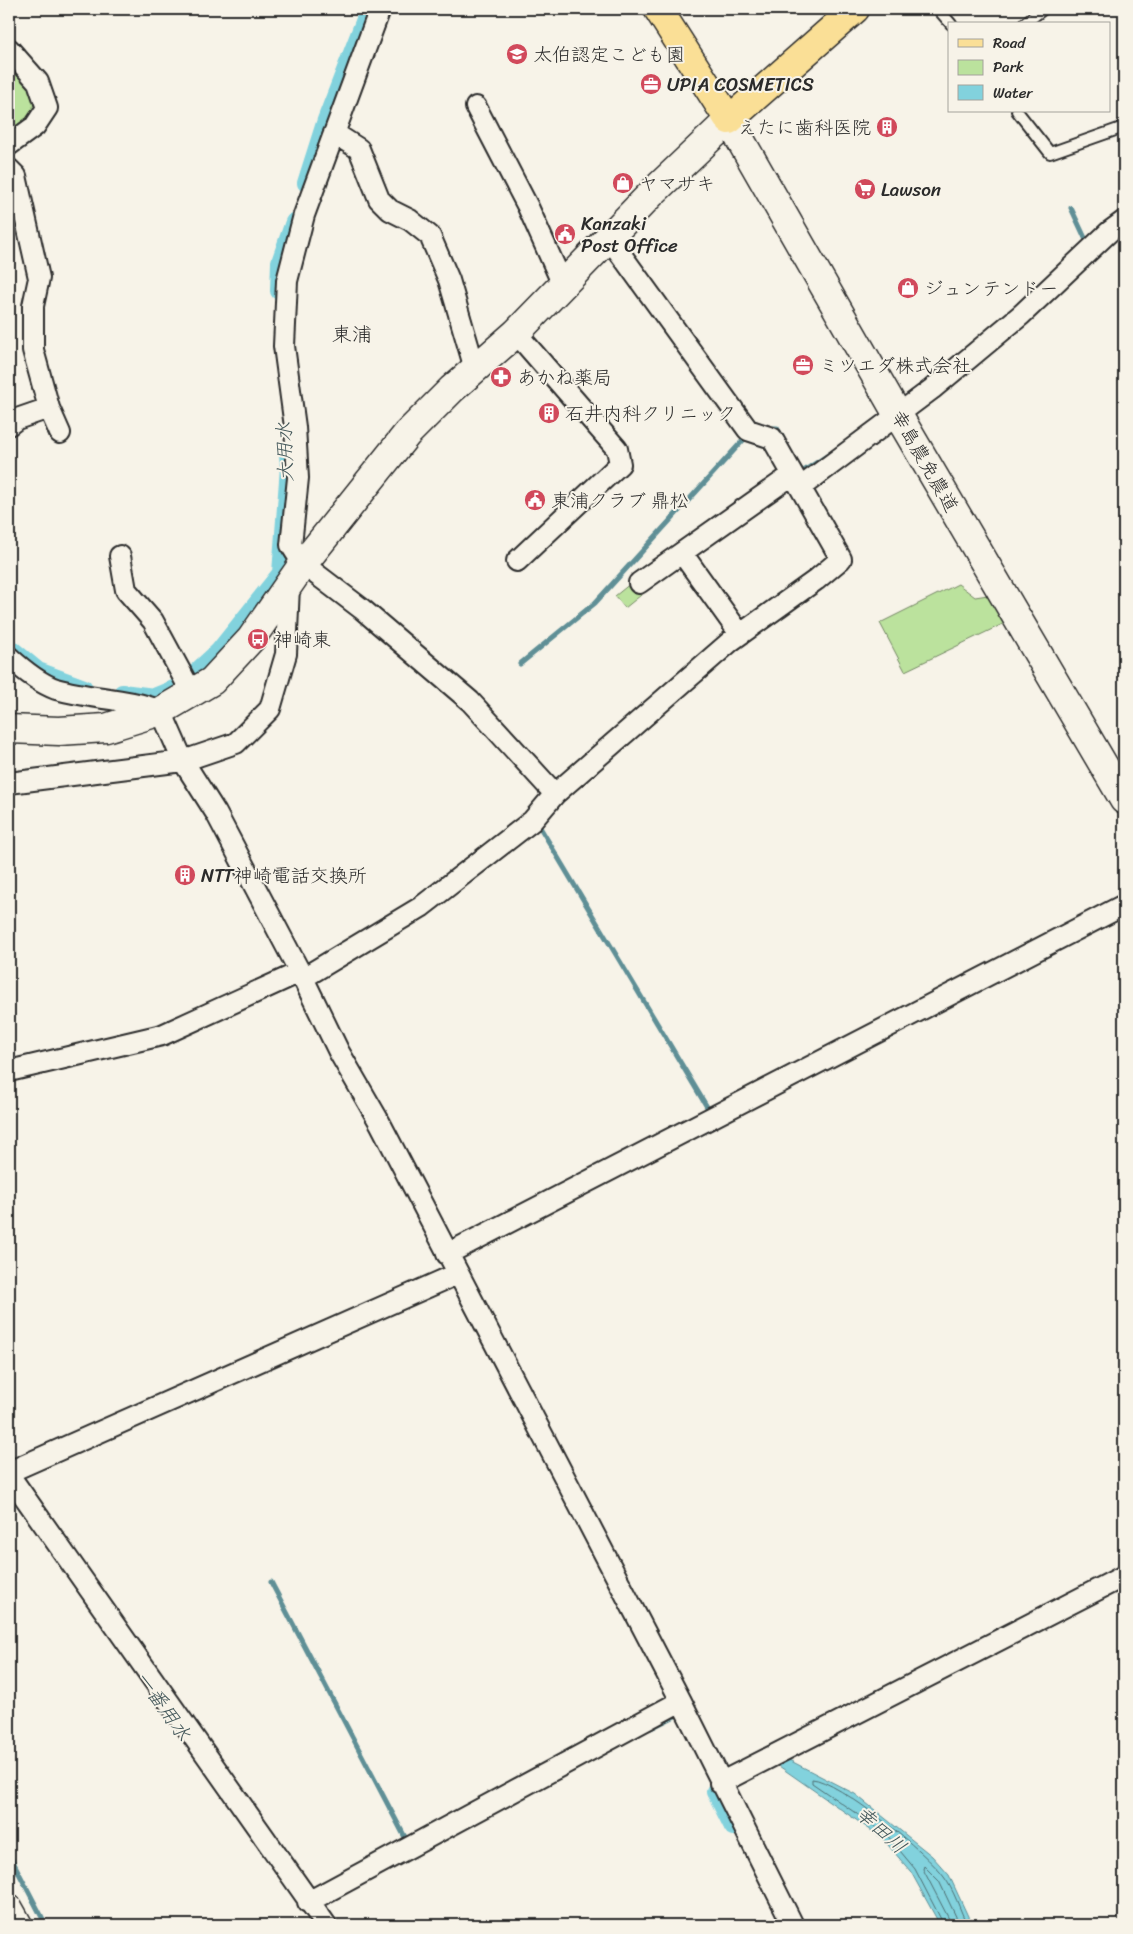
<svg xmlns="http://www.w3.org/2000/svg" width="1133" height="1934" viewBox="0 0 1133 1934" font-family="Sriracha,'Klee One',sans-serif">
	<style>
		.green { fill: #bbe29d; stroke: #738664 }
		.water { fill: #82d2dd; stroke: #5f8f96 }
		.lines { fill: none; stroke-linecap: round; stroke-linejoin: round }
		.shore { stroke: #4e6e72; stroke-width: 1 }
		.stream { stroke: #5f8f96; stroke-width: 5 }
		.canal { stroke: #82d2dd; stroke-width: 18 }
		.lane-casing { stroke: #2b2b2b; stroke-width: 14 }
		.street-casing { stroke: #2b2b2b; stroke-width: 24 }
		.secondary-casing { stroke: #2b2b2b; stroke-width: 31 }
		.primary-casing { stroke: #2b2b2b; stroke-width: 31 }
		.lane { stroke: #f7f3e8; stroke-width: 10 }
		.street { stroke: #f7f3e8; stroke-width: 20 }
		.secondary { stroke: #f7f3e8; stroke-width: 28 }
		.primary { stroke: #fadf96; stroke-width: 28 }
		.labels { text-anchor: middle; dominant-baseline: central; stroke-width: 4; stroke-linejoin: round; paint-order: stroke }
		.poi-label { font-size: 19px; fill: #2b2b2b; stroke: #f7f3e8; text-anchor: start }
		.street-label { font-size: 19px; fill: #2b2b2b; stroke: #f7f3e8 }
		.neighbourhood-label { font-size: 20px; fill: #2b2b2b; stroke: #f7f3e8 }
		.water-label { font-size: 20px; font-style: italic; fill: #415558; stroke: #f7f3e8 }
	</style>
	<rect width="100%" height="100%" fill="#f7f3e8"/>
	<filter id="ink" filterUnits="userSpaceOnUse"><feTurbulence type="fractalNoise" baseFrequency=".02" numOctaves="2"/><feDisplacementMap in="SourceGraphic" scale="10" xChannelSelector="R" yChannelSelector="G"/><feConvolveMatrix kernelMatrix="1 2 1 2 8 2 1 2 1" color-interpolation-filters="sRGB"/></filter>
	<g filter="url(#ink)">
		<path class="green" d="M 9,62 C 31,86 40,90 29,124 L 9,136 Z
			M 636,579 L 646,591 L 625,608 L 615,596 Z
			M 958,584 L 975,597 L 988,595 L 1005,623 L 905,671 L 880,623 Z"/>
		<path class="water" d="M 789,1760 L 855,1794 L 932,1856 L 949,1875 L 972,1925 L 940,1925 L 911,1872 L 882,1838 L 776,1764 Z"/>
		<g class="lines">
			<path class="shore" d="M 944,1925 L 915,1869 L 886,1834 L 812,1783 L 812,1779 C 838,1780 928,1854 944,1877 C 954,1890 960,1910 967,1925
				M 950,1925 L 949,1919 L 923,1869 L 924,1866 L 939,1881 L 960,1925"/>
			<path class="stream" d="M 1071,208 L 1086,240
				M 766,428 L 777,428 L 782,437
				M 800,468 L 802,472 L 828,455
				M 520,664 L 595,603 L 747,436
				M 540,822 L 538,824 L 710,1112
				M 271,1582 L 408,1843
				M 651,1728 L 681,1713
				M 9,1854 L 46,1925"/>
			<path class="canal" d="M 306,183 L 326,120 L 369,9
				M 279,291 L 280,262 L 294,222
				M 9,647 L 38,671 L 84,688
				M 122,693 L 154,697 L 181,686 L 218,652 L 281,573 L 289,467 L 288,454
				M 717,1790 L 715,1791 L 733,1827"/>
			<g class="lane-casing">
				<path id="lane" d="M 938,9 L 951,24
					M 1024,24 L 1043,9
					M 1017,111 L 1050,153 L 1124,127"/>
			</g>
			<g class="street-casing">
				<path id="street" d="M 380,9 L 304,215 L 287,281 L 284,346 L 295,427 L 298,478 L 291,545 L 303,564 L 362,609 L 470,701 L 555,794
					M 9,49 L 38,82 L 47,108 L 35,126 L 9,145
					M 476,107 L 528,207 L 563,285
					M 334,133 L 359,149 L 379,199 L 390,210 L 410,220 L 430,236 L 449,280 L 475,369
					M 9,169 L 16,176 L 39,278 L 33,306 L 33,350 L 49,408 L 17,419 L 9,425
					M 516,333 L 617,449 L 620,464 L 517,561
					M 49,408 L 60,433
					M 801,487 L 932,389 L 1021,315 L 1109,232 L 1124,221
					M 682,553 L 740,634
					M 120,556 L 126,590 L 153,621 L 192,693
					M 639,583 L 792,475
					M 9,657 C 22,669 39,683 56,689 C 91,699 127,698 161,711 L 183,761 L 216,813 L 303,978 L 339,1052 L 380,1123 L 681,1701 L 793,1925
					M 9,783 L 183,761 L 236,743 L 270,709 L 286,654 L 289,586
					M 303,978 L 421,907 L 532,821 L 555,794 L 731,641 L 816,580 L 841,559 L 772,438 L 748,430 L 609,238
					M 9,1071 L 162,1035 L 300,972
					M 447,1254 L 1124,905
					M 9,1472 L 457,1274
					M 9,1475 L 326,1925
					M 720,1783 L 1124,1576
					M 308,1902 L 681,1701"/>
			</g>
			<g class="secondary-casing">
				<path id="secondary" d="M 9,729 L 59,731 L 106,728 L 161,711 L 212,681 L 251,639 L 303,564 L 407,434 L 452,389 L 516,333 L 652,193 L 729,120 L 898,415 L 1124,800
					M 9,1909 L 18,1925"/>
			</g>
			<g class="primary-casing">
				<path id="primary" d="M 658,9 L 729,120 L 855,9"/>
			</g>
			<use href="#lane" class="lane"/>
			<use href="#street" class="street"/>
			<use href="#secondary" class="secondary"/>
			<use href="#primary" class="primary"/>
		</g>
	</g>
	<defs>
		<g id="school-disc" transform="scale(1.125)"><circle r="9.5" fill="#d1495b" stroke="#f7f3e8"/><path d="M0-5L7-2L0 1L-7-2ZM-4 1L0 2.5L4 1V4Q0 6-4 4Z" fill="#fff"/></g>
		<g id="office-disc" transform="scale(1.125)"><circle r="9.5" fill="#d1495b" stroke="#f7f3e8"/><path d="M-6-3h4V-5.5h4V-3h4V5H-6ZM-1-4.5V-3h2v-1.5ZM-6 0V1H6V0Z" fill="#fff"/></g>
		<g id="building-disc" transform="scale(1.125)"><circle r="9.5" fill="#d1495b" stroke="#f7f3e8"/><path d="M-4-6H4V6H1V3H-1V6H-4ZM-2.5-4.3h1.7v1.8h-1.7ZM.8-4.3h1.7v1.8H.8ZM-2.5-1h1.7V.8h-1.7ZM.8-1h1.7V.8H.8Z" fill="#fff"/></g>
		<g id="shop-disc" transform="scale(1.125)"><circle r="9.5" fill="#d1495b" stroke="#f7f3e8"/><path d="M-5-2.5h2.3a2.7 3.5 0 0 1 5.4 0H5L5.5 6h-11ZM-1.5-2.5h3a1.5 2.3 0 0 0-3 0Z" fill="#fff"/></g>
		<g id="supermarket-disc" transform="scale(1.125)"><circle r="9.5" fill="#d1495b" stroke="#f7f3e8"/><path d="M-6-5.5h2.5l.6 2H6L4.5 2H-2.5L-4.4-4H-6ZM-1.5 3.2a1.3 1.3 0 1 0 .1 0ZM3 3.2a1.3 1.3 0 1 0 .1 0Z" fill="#fff"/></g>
		<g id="civic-disc" transform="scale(1.125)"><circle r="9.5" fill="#d1495b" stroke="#f7f3e8"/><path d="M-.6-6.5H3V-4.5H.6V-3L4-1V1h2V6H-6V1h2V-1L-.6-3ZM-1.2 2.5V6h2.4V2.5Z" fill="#fff"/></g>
		<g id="pharmacy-disc" transform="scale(1.125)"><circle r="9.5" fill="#d1495b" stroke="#f7f3e8"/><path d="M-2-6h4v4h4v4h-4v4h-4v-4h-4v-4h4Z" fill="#fff"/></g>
		<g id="bus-disc" transform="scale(1.125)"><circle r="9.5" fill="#d1495b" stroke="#f7f3e8"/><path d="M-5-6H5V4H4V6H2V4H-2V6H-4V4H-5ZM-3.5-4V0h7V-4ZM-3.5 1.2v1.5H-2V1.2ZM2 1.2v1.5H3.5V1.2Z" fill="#fff"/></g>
	</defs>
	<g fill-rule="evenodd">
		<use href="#school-disc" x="517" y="54"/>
		<use href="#office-disc" x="651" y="84"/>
		<use href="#building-disc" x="887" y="127"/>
		<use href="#shop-disc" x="623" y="183"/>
		<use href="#supermarket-disc" x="865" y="189"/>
		<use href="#civic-disc" x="565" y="234"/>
		<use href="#shop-disc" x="908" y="288"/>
		<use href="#office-disc" x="803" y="365"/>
		<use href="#pharmacy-disc" x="501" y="377"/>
		<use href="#building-disc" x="549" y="413"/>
		<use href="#civic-disc" x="535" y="500"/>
		<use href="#bus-disc" x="258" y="639"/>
		<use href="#building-disc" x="185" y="875"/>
	</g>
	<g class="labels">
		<g class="poi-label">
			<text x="533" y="54">太伯認定こども園</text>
			<text x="667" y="84">UPIA COSMETICS</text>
			<text x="871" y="127" text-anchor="end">えたに歯科医院</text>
			<text x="639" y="183">ヤマサキ</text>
			<text x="881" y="189">Lawson</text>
			<text x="581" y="223">Kanzaki<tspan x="581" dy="22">Post Office</tspan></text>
			<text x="924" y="288">ジュンテンドー</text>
			<text x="819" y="365">ミツエダ株式会社</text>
			<text x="517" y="377">あかね薬局</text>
			<text x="565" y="413">石井内科クリニック</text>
			<text x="551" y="500">東浦クラブ 鼎松</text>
			<text x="274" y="639">神崎東</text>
			<text x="201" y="875">NTT神崎電話交換所</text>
		</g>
		<g class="street-label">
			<text transform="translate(925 461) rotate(60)">幸島農免農道</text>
		</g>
		<g class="neighbourhood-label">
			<text x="352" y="334">東浦</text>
		</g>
		<g class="water-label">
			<text transform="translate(285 452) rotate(-92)">大用水</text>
			<text transform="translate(163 1706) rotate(55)">一番用水</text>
			<text transform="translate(881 1830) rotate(42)">幸田川</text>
		</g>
	</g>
	<rect width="1133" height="1934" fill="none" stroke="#f7f3e8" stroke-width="30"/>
	<rect x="15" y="15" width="1103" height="1904" fill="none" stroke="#2b2b2b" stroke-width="2" filter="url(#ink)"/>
	<rect x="948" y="22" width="162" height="90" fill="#f7f3e8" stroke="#a5a39c"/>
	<rect x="958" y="39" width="25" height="8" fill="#fadf96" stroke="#a5a39c"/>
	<text x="993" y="48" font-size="15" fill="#2b2b2b">Road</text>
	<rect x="958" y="60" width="25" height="15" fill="#bbe29d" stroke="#a5a39c"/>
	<text x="993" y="72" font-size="15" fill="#2b2b2b">Park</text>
	<rect x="958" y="85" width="25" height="15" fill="#82d2dd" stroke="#a5a39c"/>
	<text x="993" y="98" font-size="15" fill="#2b2b2b">Water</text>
</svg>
